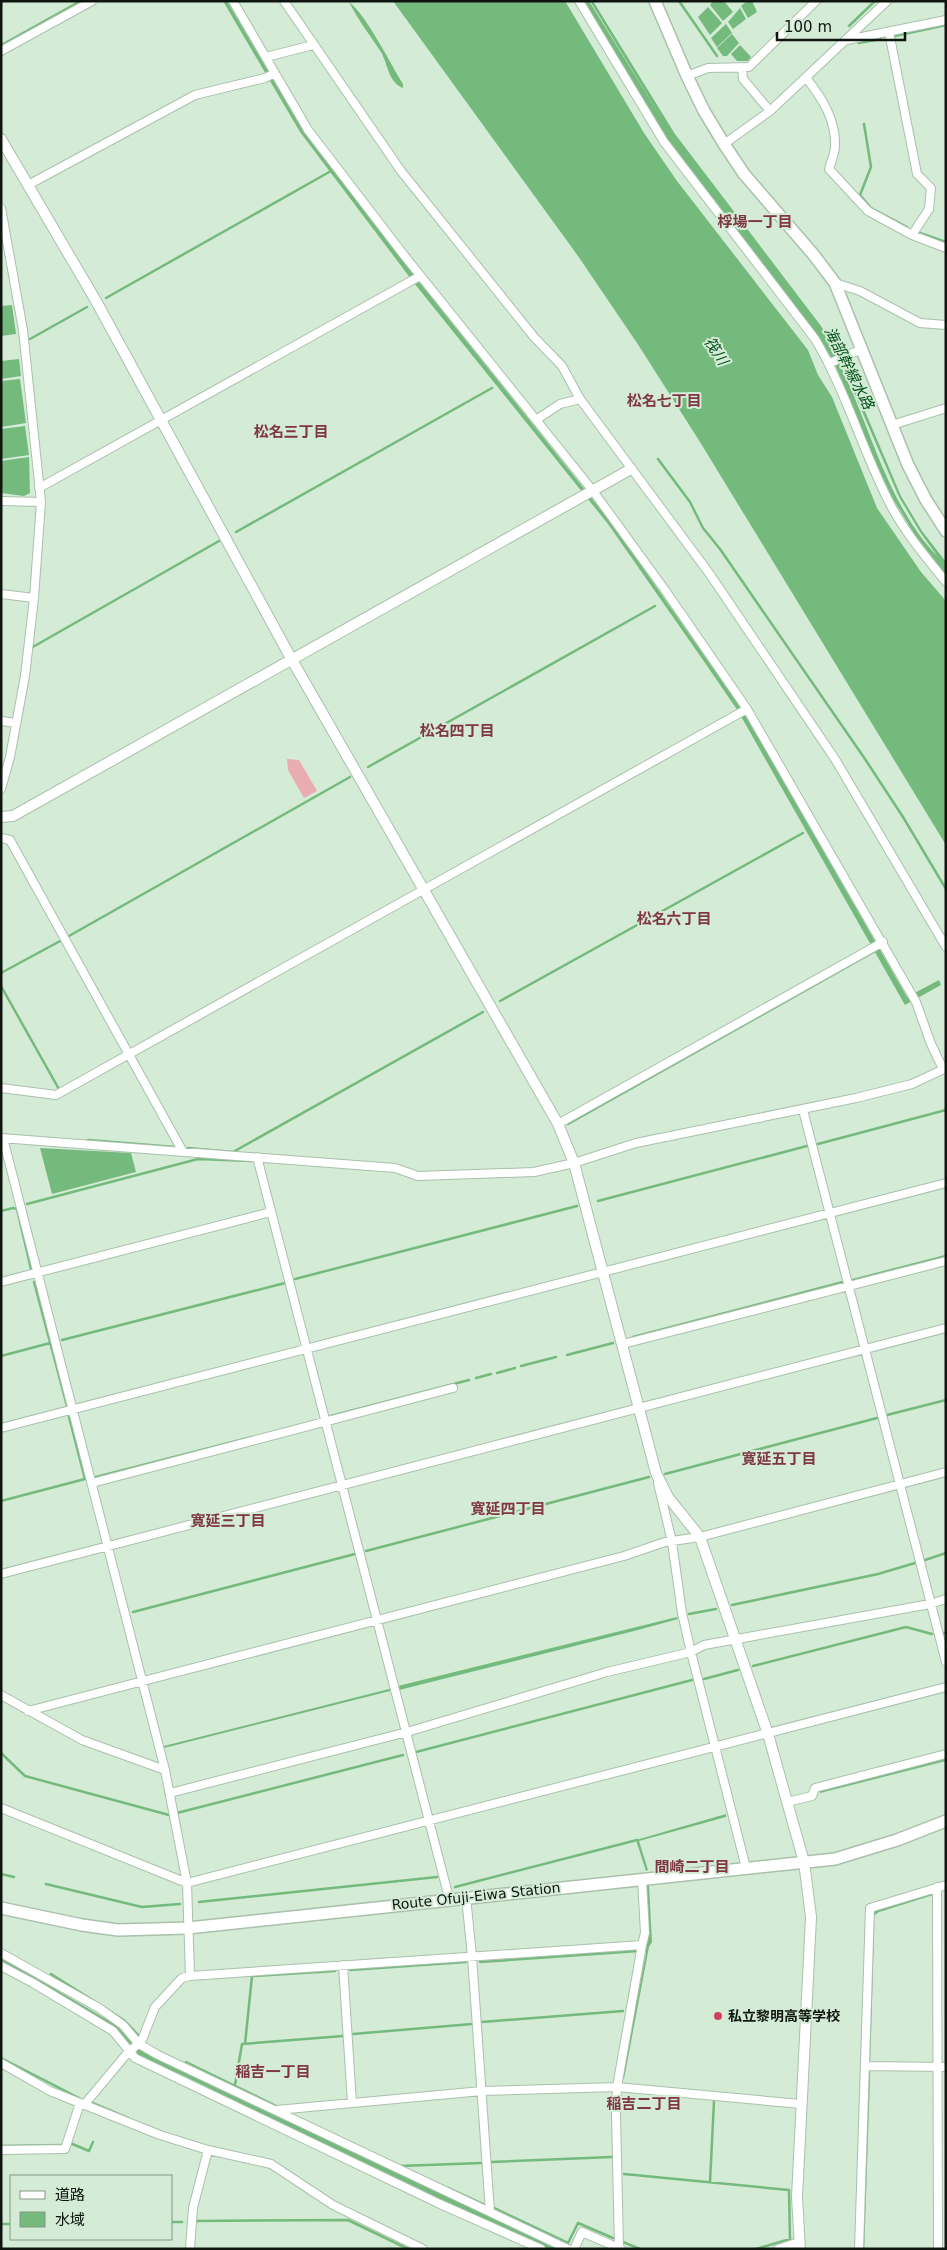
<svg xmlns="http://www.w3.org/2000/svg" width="947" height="2250" viewBox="0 0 947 2250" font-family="'DejaVu Sans','Noto Sans JP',sans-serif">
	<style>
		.green { fill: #e8acb1 }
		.water { fill: #74ba7d; fill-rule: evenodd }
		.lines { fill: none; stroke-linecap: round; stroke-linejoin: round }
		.stream { stroke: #74ba7d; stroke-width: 2.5 }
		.minor-casing { stroke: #aac0ac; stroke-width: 10 }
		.tertiary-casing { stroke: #aac0ac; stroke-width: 12 }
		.secondary-casing { stroke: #aac0ac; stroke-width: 14 }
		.minor { stroke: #fff; stroke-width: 8 }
		.tertiary { stroke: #fff; stroke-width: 10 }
		.secondary { stroke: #fff; stroke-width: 11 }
		.poi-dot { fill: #d0405d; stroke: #d4ebd6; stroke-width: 2 }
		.labels { text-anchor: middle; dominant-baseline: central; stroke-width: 4; stroke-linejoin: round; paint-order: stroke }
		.street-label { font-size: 14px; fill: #0e160f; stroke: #d4ebd6 }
		.poi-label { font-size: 14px; font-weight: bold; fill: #0e160f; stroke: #d4ebd6; text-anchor: start }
		.neighbourhood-label { font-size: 15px; font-weight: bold; fill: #7f3742; stroke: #d4ebd6 }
		.water-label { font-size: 15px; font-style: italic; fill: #005219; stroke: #d4ebd6 }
	</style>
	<rect width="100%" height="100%" fill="#d4ebd6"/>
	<path class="green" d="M 287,759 L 299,760 L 317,791 L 304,798 L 288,770 Z"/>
	<path class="water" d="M 78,1 L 85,1 L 1,49 L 1,44 Z
		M 223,1 L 227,1 L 304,132 L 424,288 L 613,525 L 745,714 L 907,997 L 939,980 L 941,985 L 905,1005 L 738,711 L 703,660 L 608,524 L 414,283 L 300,132 Z
		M 393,1 L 565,1 L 644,133 L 677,181 L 808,350 L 818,375 L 832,397 L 877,508 L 921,572 L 946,601 L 946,845 L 700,442 L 639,346 L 578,256 Z
		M 584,1 L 589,1 L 667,127 L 590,1 L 593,1 L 675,134 L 821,326 L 847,369 L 901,496 L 922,531 L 946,562 L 946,575 L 915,535 L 893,499 L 870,451 L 834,362 L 813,329 L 667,138 ZM 826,339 L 840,360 L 899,497 L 920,532 L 938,557 C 880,497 868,408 826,339 Z
		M 713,1 L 724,1 L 733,12 L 723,21 L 710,5 Z
		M 747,1 L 752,1 L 757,12 L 748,18 L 741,6 Z
		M 349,2 C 366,14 391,65 403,84 L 403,88 C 388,82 388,64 381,52 C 370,35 358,20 349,2 Z
		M 708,7 L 722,23 L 710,35 L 698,17 Z
		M 740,8 L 746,19 L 733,29 L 728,22 Z
		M 726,24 L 732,33 L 717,47 L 711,38 Z
		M 732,34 L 739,43 L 727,56 L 723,56 L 717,48 Z
		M 740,45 L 751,57 L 748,61 L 737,61 L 731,54 Z
		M 12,305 L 16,334 L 1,336 L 1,306 Z
		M 19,359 L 21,376 L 1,379 L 1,361 Z
		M 20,379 L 26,423 L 1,427 L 1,381 Z
		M 25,426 L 29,455 L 1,459 L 1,429 Z
		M 29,457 L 30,493 L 24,496 L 1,493 L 1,461 Z
		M 40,1148 L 131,1153 L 136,1172 L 52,1194 Z
		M 677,1617 L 678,1619 L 638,1630 L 399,1690 L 398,1686 Z
		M 393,1688 L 394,1690 L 164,1748 L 164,1746 Z
		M 946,1757 L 946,1761 L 820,1793 L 819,1789 Z
		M 726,1814 L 726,1817 L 639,1841 L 648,1870 L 646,1871 L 636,1840 Z
		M 646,1885 L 649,1885 L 652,1942 L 649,1947 L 624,2079 L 622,2079 L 646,1953 L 644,1952 Z
		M 1,1957 L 116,2025 L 138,2049 L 149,2055 L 559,2249 L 547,2249 L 438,2199 L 186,2077 L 141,2058 L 136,2054 L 118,2032 L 1,1963 Z"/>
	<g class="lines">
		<path class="stream" d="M 679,1 L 717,56
			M 849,26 L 875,1
			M 895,36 L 946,25
			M 859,43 L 881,39
			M 864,124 L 871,167 L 860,195 L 871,208 L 907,227
			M 917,232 L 946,242
			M 106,298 L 331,171
			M 30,339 L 87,307
			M 658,459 L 690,502 L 703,528 L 720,549 L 865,759 L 903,817 L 946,889
			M 236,532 L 492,388
			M 31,648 L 219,541
			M 368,767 L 655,606
			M 69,936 L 350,777
			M 1,973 L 62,940
			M 1,986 L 60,1091
			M 500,1001 L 803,833
			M 568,1124 L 877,950
			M 88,1140 L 175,1147
			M 818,1144 L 946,1110
			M 188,1148 L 233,1152 L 483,1012
			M 598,1201 L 807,1146
			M 27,1204 L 198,1159 L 252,1161
			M 1,1211 L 13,1208 L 17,1209 L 31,1269
			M 295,1279 L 577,1206
			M 853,1280 L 946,1256
			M 34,1282 L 67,1406
			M 633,1337 L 843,1282
			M 62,1340 L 285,1283
			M 567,1355 L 613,1343
			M 1,1356 L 50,1343
			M 521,1366 L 556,1357
			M 497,1373 L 515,1368
			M 476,1378 L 491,1374
			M 887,1415 L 946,1400
			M 331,1416 L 469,1380
			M 665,1474 L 877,1418
			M 96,1477 L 252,1437
			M 1,1501 L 85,1479 L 69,1417
			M 366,1551 L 649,1477
			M 925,1560 L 946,1553
			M 732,1605 L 878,1574 L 915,1563
			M 133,1612 L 355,1554
			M 689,1614 L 716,1609
			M 944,1633 L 946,1633
			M 753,1666 L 906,1627 L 932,1634
			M 704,1679 L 738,1670
			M 416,1752 L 692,1680
			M 1,1753 L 25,1776 L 169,1815
			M 177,1813 L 403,1755
			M 1,1874 L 14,1877
			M 46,1884 L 142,1907 L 180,1904
			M 455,1887 L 637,1840
			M 199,1902 L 437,1877
			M 873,1915 L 878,1911 L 932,1894
			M 480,1962 L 638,1951
			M 350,1970 L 466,1962
			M 51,1974 L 94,2001
			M 105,2008 L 125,2021 L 139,2036
			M 482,2022 L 623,2011
			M 353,2034 L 472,2024
			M 245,2044 L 252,1976 L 335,1971
			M 1,2058 L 79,2098
			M 869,2061 L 873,1926
			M 186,2062 L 276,2106
			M 235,2085 L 242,2044 L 343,2036
			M 90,2102 L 128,2118
			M 70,2143 L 89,2151 L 93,2142
			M 1,2146 L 64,2145
			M 491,2162 L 612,2157
			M 399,2166 L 482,2163
			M 624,2174 L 789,2190 L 790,2239 L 756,2249
			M 710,2182 L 714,2101
			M 448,2188 L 487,2206
			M 494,2208 L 568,2243 L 578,2223 L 613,2238
			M 196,2221 L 348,2220 L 408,2249
			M 171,2222 L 182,2222
			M 1,2224 L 11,2224
			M 623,2242 L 640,2249
			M 863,2249 L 869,2072"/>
		<g class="minor-casing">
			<path id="minor" d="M 233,1 L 308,130 L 403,254 L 593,491 L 665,590 L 747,709 L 916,1002 L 931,1044 L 943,1069
				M 284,1 L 401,171 L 534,337 L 562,366 L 580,399 L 709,573 L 835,759 L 946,947
				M 579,1 L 664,142 L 815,339 C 845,389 861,446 887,498 C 902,529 924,555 946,582
				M 889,32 L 917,174 L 931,188 L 929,209 L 912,235
				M 847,40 L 946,20
				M 1,51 L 92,1
				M 266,57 L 313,45
				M 742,67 L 743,79 L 770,111
				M 687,76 L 708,68 L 749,67 L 816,1
				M 807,79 C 822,98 836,120 835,146 C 835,153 831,162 829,169 L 868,211 L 912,235 L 946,248
				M 724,144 L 770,111 L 887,1
				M 28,185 L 195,95 L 265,78 L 275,73
				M 1,208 L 23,330 L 41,502 L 34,598 L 25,676 L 10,757 L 1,789
				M 835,283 L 860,291 L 920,323 L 946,325
				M 830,363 L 862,349
				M 536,420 L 560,404 L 580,399
				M 892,425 L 946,408
				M 39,488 L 420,276
				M 1,501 L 41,502
				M 1,594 L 34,598
				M 1,721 L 16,723
				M 1,838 L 10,840 L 183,1152
				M 1,1088 L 56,1095 L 747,709
				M 803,1110 L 946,1662
				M 558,1124 L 883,942
				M 1,1138 L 395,1168 L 418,1176 L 534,1172 L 574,1163 L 636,1143 L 856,1098 L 912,1084 L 946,1068
				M 3,1138 L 165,1770 L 187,1883 L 190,1976
				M 257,1157 L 449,1898
				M 1,1282 L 271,1212
				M 623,1344 L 946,1261
				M 1,1428 L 946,1183
				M 92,1483 L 453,1388
				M 658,1483 L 672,1542 L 682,1613 L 691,1652 L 746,1868
				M 1,1574 L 946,1328
				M 1,1695 L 82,1740 L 165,1770
				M 28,1711 L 624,1556 L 665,1542 L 700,1537 L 946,1472
				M 170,1793 L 407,1732 L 607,1672 L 691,1652 L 704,1645 L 930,1604 L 946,1599
				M 787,1802 L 812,1796 L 815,1788 L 946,1754
				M 1,1808 L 187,1883 L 946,1687
				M 937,1887 L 938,2249
				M 466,1897 L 472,1956 L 490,2212
				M 642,1945 L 645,1933 L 642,1879
				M 1,1953 L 99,2008 L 123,2025 L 139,2044 L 158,2055 L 568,2249
				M 343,1965 L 352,2103
				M 1,1966 L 33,1983 L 113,2031 L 135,2058 L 440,2204 L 541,2249
				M 1,2063 L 50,2091 L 160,2135 L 208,2150 L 271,2164 L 333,2205 L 423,2249
				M 865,2066 L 946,2067
				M 84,2105 L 125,2056 L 142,2040 L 155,2007 L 182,1978 L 190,1976 L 642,1945 L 617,2087 L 616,2115 L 619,2248
				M 277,2110 L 482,2091 L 617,2087 L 801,2104
				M 1,2150 L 65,2149 L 80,2103
				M 190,2249 L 193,2208 L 208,2150
				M 574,2249 L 582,2232 L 621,2249
				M 778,2249 L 799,2242
				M 859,2249 L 870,1908 L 946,1885"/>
		</g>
		<g class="tertiary-casing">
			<path id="tertiary" d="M 1,139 L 96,301 L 292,660 L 558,1124 L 574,1163 L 656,1473 L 668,1497 L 700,1537 L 768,1734 L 804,1862 L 811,1917 L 797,2197 L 800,2249
				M 1,817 L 13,816 L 631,469"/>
		</g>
		<g class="secondary-casing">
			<path id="secondary" d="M 655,1 L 687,76 L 704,111 L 724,144 L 744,174 L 813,254 L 835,283 L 908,465 L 926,500 L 946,531
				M 1,1908 L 82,1925 L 118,1930 L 188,1928 L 835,1859 L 897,1840 L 946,1821"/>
		</g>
		<use href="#minor" class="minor"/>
		<use href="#tertiary" class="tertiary"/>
		<use href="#secondary" class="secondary"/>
	</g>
	<circle class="poi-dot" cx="718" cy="2016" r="5"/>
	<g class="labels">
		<g class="street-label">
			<text transform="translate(476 1896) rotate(-6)">Route Ofuji-Eiwa Station</text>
		</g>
		<g class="poi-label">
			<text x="728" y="2016">私立黎明高等学校</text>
		</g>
		<g class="neighbourhood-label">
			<text x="755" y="222">桴場一丁目</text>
			<text x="664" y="401">松名七丁目</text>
			<text x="291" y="432">松名三丁目</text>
			<text x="457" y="731">松名四丁目</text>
			<text x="674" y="919">松名六丁目</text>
			<text x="779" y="1459">寛延五丁目</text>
			<text x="508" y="1509">寛延四丁目</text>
			<text x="228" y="1521">寛延三丁目</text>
			<text x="692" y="1867">間崎二丁目</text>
			<text x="273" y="2072">稲吉一丁目</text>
			<text x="644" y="2104">稲吉二丁目</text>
		</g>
		<g class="water-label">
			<text transform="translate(716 351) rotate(57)">筏川</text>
			<text transform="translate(849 368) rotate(63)">海部幹線水路</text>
		</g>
	</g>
	<rect width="947" height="2250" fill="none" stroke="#0e160f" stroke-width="5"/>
	<rect x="10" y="2175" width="162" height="65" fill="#d4ebd6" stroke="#859686"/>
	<rect x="20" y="2191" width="25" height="8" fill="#ffffff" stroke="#859686"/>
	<text x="55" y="2200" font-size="15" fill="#0e160f">道路</text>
	<rect x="20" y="2212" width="25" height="15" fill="#74ba7d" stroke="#859686"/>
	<text x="55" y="2225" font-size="15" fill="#0e160f">水域</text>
	<path d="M777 32v8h128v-8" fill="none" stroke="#0e160f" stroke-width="2.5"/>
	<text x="784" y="32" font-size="15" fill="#0e160f" stroke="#d4ebd6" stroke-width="4" paint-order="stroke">100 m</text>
</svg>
